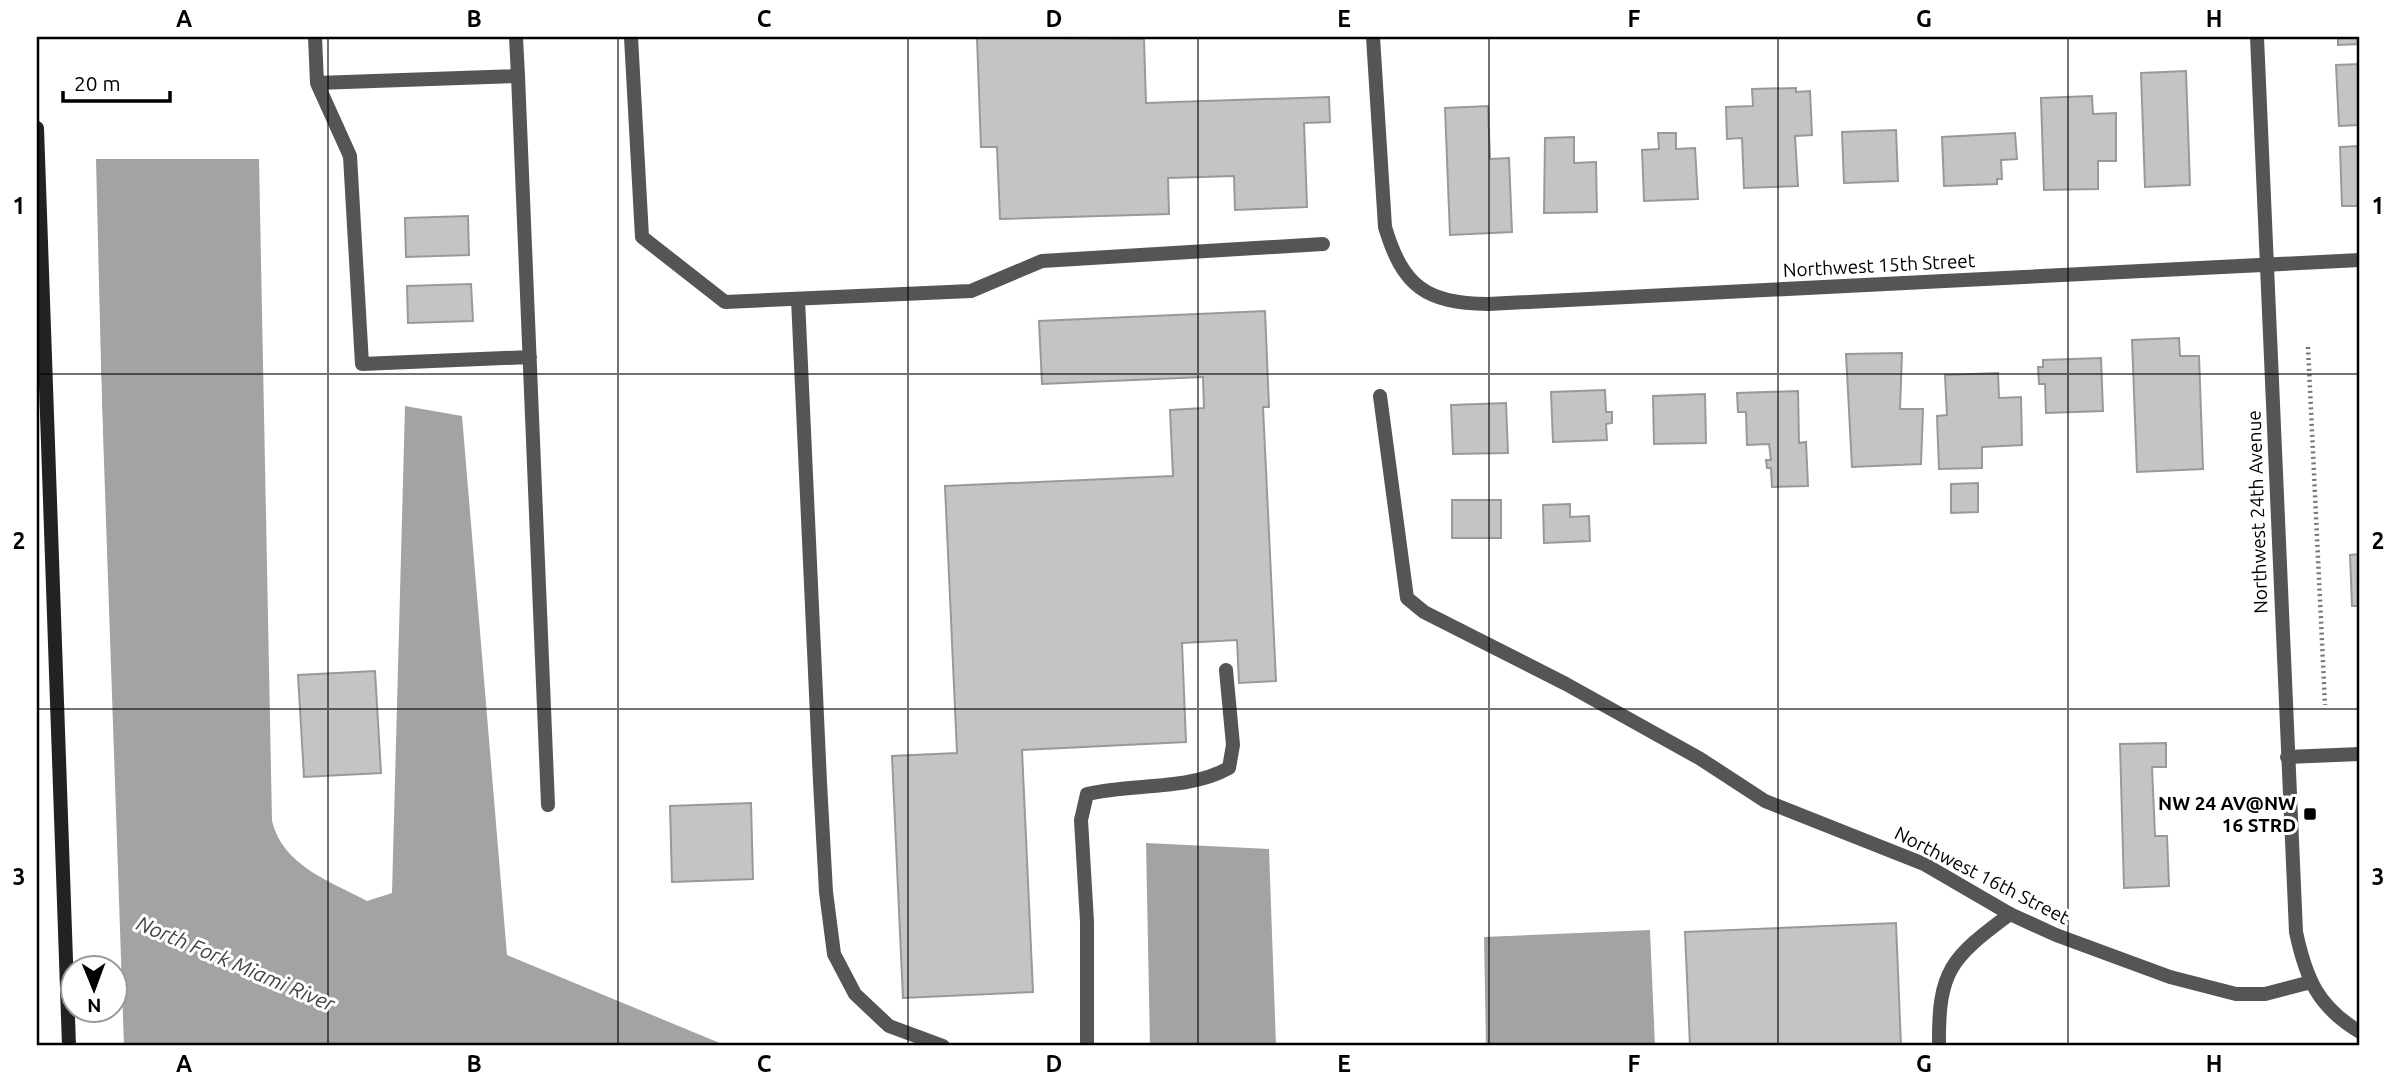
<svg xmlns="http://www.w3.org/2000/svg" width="2397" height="1083" viewBox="0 0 2397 1083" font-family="Ubuntu,sans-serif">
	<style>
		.water { fill: #a3a3a3; fill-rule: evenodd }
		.pier { fill: #fff; fill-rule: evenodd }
		.building { fill: #c4c4c4; stroke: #999; stroke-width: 2 }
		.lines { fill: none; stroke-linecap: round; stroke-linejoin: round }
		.path { stroke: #777; stroke-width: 4.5; stroke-dasharray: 2 3.5; stroke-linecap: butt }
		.lane { stroke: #555; stroke-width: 14 }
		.street { stroke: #555; stroke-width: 14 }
		.secondary { stroke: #222; stroke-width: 14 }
		.grid { fill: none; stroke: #000; stroke-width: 2; stroke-opacity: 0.55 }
		.poi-dot { fill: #000; stroke: #fff; stroke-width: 2.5 }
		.labels { text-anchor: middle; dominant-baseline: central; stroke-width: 6; stroke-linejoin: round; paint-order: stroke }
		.street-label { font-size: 19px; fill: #000; stroke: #fff }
		.poi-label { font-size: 19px; font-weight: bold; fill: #000; stroke: #fff; text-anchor: end }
		.water-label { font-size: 21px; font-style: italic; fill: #444; stroke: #fff }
		.neatline { fill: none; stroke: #000; stroke-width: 2.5 }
		.grid-label { font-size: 23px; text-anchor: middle; font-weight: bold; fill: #000 }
	</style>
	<rect width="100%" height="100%" fill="#fff"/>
	<path class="water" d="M 96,159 L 259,159 L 272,821 C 283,866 330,881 367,901 L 392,893 L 405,406 L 462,416 L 507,955 L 727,1046 L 78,1046 L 37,732 L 111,781 ZM 74,968 L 116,968 L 116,1010 L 74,1010 Z
		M 1146,843 L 1269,849 L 1276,1046 L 1150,1046 Z
		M 1650,930 L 1655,1046 L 1486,1046 L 1484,937 Z"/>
	<path class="pier" d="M 93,170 L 94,170 L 124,1046 L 72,1046 L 37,1018 L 37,729 L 107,775 ZM 74,968 L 116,968 L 116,1010 L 74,1010 Z"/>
	<path class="building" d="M 977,37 L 1144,39 L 1146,103 L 1329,97 L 1330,122 L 1304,123 L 1307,207 L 1235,210 L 1234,176 L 1168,178 L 1169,214 L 1000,219 L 997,147 L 981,147 Z
		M 2338,37 L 2360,37 L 2360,44 L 2338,45 Z
		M 2360,64 L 2360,125 L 2339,126 L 2336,65 Z
		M 2186,71 L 2190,185 L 2145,187 L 2141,73 Z
		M 1796,88 L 1796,92 L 1810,91 L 1812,135 L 1795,136 L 1798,186 L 1744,188 L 1742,138 L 1727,139 L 1726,107 L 1753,106 L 1752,89 Z
		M 2092,96 L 2093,114 L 2116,113 L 2116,161 L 2098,161 L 2098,189 L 2044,190 L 2041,98 Z
		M 1488,106 L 1490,159 L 1509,158 L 1512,232 L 1450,235 L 1445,108 Z
		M 1896,130 L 1898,181 L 1844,183 L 1842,132 Z
		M 1658,133 L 1676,133 L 1676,149 L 1695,148 L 1698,199 L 1644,201 L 1642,150 L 1659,149 Z
		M 2015,133 L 2017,159 L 2001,160 L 2002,179 L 1997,179 L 1997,184 L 1944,186 L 1942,137 Z
		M 1574,137 L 1574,163 L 1596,162 L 1597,212 L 1544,213 L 1545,138 Z
		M 2360,146 L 2360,206 L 2342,206 L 2340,147 Z
		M 468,216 L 469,255 L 406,257 L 405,218 Z
		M 471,284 L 473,321 L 408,323 L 407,286 Z
		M 1265,311 L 1269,407 L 1263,407 L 1276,681 L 1239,683 L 1237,640 L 1182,643 L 1186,742 L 1022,750 L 1033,992 L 903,998 L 892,756 L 957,753 L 945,486 L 1173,476 L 1170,410 L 1204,408 L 1203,377 L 1042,384 L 1039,321 Z
		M 2179,338 L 2180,356 L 2199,356 L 2203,469 L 2137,472 L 2132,340 Z
		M 1902,353 L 1900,409 L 1923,409 L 1921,464 L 1852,467 L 1846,354 Z
		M 2101,358 L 2103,411 L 2046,413 L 2045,384 L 2039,384 L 2038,367 L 2043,367 L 2043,360 Z
		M 1998,373 L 1999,398 L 2021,397 L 2022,445 L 1982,447 L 1982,468 L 1939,469 L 1937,416 L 1947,415 L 1945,375 Z
		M 1605,390 L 1606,412 L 1612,412 L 1612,423 L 1606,424 L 1607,440 L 1553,442 L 1551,392 Z
		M 1798,391 L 1799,443 L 1806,442 L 1808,486 L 1772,487 L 1771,468 L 1767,468 L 1766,460 L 1771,460 L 1769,444 L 1747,445 L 1746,412 L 1738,412 L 1737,393 Z
		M 1705,394 L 1706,443 L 1654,444 L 1653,396 Z
		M 1506,403 L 1508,453 L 1453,454 L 1451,405 Z
		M 1978,483 L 1978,512 L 1951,513 L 1951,484 Z
		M 1452,500 L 1501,500 L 1501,538 L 1452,538 Z
		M 1570,504 L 1570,517 L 1589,516 L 1590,541 L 1544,543 L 1543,505 Z
		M 2360,554 L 2360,606 L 2352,606 L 2350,555 Z
		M 375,671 L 381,773 L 304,777 L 298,675 Z
		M 2166,743 L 2166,767 L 2152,767 L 2155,836 L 2167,836 L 2169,886 L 2124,888 L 2120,744 Z
		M 2358,777 L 2360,777 L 2360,822 Z
		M 751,803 L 753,879 L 672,882 L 670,806 Z
		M 1896,923 L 1901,1046 L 1690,1046 L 1685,932 Z"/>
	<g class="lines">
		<path class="path" d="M 2308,347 L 2325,705"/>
		<path class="lane" d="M 315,37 L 317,83 L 350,156 L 362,364 L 530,357
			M 516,37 L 518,76
			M 631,37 L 642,237 L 725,302 L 971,291 L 1042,261 L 1323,244
			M 317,83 L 518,76 L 548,805
			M 798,299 L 820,782 L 826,892 L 834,954 L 855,994 L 889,1026 L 943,1046
			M 2287,757 L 2360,754
			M 1087,1046 L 1087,922 L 1081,820 L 1087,794 C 1133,783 1188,791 1229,768 L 1233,745 L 1226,670
			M 1939,1046 C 1938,970 1951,958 2010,914"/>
		<path class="street" d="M 1373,37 L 1385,227 C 1403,287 1426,303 1488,304 L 2360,260
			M 2257,37 L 2296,932 C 2306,979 2318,1007 2360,1032
			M 1380,396 L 1407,598 L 1424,612 L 1566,684 L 1699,758 L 1765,801 L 1924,864 L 2010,914 L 2056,935 L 2170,977 L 2236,994 L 2265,994 L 2311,982"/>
		<path class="secondary" d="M 37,128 L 69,1046"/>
	</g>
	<path class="grid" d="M 328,37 L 328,1046M 618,37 L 618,1046M 908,37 L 908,1046M 1198,37 L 1198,1046M 1489,37 L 1489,1046M 1778,37 L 1778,1046M 2068,37 L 2068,1046M 37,374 L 2360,374M 37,709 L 2360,709"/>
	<rect class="poi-dot" x="2303" y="807" width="14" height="14" rx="3.5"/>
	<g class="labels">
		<g class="street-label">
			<text transform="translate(1879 265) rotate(-3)">Northwest 15th Street</text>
			<text transform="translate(2257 512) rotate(-92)">Northwest 24th Avenue</text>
			<text transform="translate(1982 875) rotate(27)">Northwest 16th Street</text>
		</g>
		<g class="poi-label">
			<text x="2296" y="803">NW 24 AV@NW<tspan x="2296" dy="22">16 STRD</tspan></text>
		</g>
		<g class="water-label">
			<text transform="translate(236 963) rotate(23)">North Fork Miami River</text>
		</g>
	</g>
	<rect width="2397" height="1083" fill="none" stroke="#ffffff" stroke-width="77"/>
	<g transform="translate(94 989) rotate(179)"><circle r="33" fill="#ffffff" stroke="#999999" stroke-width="2"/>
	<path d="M0-5L12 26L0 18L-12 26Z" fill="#000000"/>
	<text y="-10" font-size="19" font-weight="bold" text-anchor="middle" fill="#000000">N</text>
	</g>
	<path d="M63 91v10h107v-10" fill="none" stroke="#000000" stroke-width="3.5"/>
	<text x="74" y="91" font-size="21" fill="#000000" stroke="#ffffff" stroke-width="5" paint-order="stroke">20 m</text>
	<rect x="38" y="38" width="2320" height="1006" class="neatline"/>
	<g class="grid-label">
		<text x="184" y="27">A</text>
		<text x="474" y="27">B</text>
		<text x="764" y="27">C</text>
		<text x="1054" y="27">D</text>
		<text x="1344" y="27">E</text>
		<text x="1634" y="27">F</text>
		<text x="1924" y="27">G</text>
		<text x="2214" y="27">H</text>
		<text x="19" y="214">1</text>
		<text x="2378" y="214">1</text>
		<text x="19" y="549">2</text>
		<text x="2378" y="549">2</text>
		<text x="19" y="885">3</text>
		<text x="2378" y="885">3</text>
		<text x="184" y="1072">A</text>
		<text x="474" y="1072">B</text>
		<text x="764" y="1072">C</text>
		<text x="1054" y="1072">D</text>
		<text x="1344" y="1072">E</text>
		<text x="1634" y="1072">F</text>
		<text x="1924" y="1072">G</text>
		<text x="2214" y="1072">H</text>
	</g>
</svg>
